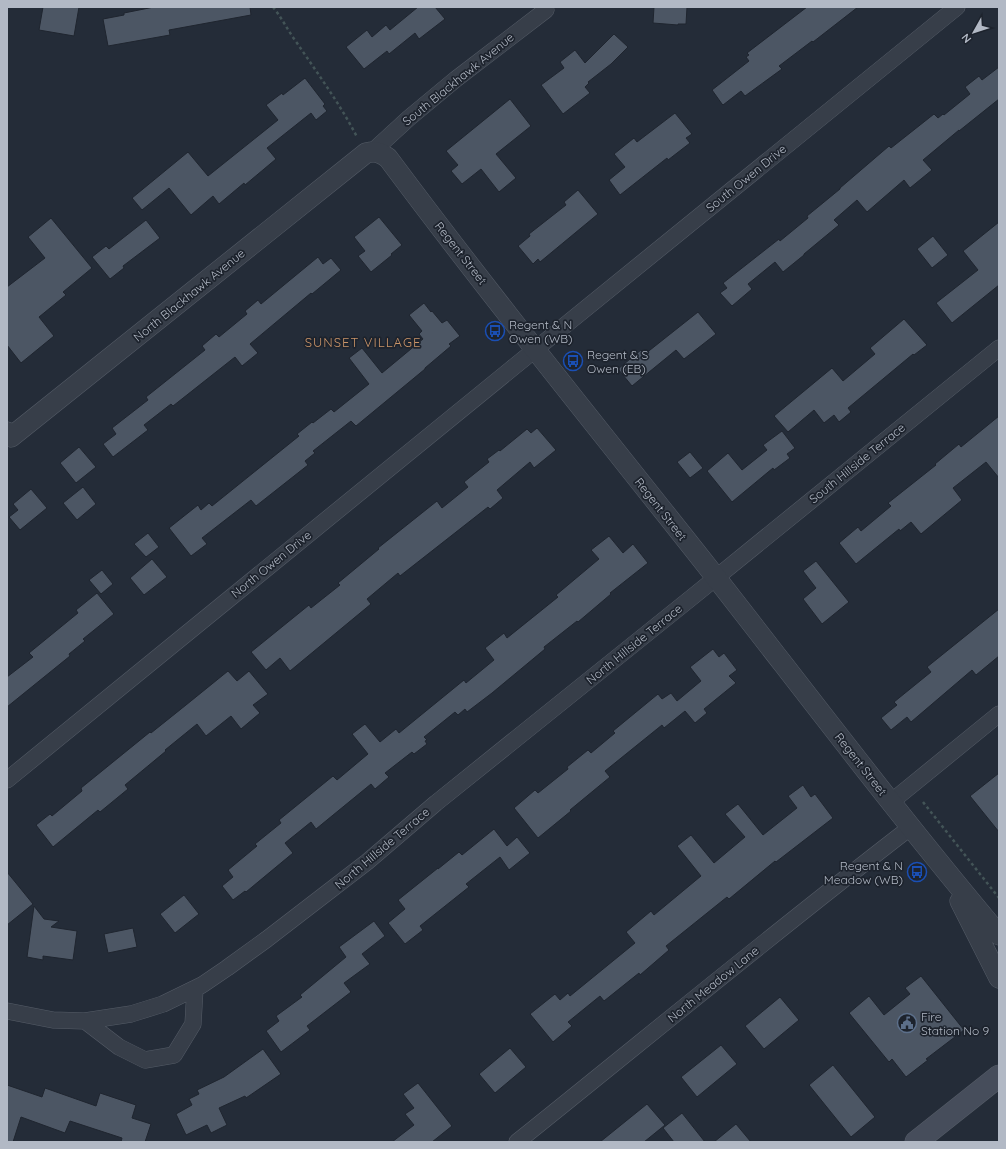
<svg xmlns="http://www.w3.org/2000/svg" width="1006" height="1149" viewBox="0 0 1006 1149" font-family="Quicksand,sans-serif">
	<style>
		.building { fill: #4c5664; stroke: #1f252f }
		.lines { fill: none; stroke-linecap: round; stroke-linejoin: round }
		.minor-casing { stroke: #555c67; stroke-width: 17 }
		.tertiary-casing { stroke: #555c67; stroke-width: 21 }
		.secondary-casing { stroke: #555c67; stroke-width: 23 }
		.path { stroke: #435457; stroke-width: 2.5; stroke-dasharray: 3 3; stroke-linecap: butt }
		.minor { stroke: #373e49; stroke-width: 16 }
		.tertiary { stroke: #373e49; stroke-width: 20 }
		.secondary { stroke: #464d5b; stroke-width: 22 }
		.labels { text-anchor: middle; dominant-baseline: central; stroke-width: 3.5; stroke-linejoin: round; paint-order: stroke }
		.street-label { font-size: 12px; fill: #b2b9c5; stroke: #1d232d }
		.poi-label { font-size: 12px; fill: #b2b9c5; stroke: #1d232d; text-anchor: start }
		.neighbourhood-label { font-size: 13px; letter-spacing: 1px; fill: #ca9468; stroke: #1d232d }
	</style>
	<rect width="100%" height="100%" fill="#242c38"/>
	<path class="building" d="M 43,7 L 79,7 L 74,36 L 39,30 Z
		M 154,7 L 250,7 L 251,15 L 169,30 L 170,35 L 108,46 L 103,19 L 124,15 L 124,13 Z
		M 418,7 L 435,7 L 445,19 L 419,39 L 415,33 L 389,54 L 387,51 L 364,69 L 346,47 L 367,30 L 372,37 L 386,25 L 390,30 Z
		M 654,7 L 687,7 L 686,24 L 678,24 L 678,25 L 653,23 Z
		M 807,7 L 858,7 L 813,42 L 812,41 L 779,66 L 782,69 L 745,96 L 741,91 L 723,105 L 722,104 L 712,90 L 749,61 L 746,57 L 749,55 L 747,53 Z
		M 614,34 L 628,47 L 611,64 L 588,82 L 589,83 L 585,87 L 590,93 L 563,114 L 541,85 L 564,68 L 560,62 L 575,50 L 585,63 Z
		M 999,67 L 999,99 L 959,131 L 959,130 L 923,160 L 932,170 L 910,188 L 904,180 L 867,212 L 857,200 L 834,220 L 839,225 L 804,254 L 804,255 L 783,272 L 775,262 L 748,284 L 752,289 L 732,306 L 720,293 L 727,288 L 723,283 L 779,239 L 780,241 L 808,218 L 807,216 L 840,189 L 840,188 L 889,146 L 891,148 L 934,114 L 938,118 L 943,114 L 944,115 L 970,94 L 965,87 L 979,76 L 982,80 Z
		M 305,78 L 325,104 L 323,106 L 327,111 L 316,120 L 311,113 L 267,148 L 276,159 L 245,185 L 244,183 L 219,204 L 213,196 L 191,215 L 169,188 L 142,210 L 132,198 L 188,152 L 208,176 L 278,120 L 266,105 L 282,93 L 283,95 Z
		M 510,99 L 531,126 L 496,154 L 516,178 L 499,192 L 481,169 L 462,184 L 451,171 L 458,165 L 446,151 Z
		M 675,113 L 692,134 L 686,138 L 690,143 L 668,160 L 667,158 L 620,195 L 609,180 L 625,167 L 614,154 L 634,138 L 637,142 Z
		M 578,190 L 598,214 L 540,262 L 538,259 L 533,264 L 518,246 L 530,236 L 529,234 L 566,205 L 564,202 Z
		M 379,217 L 402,245 L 391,254 L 392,255 L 371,272 L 358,256 L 365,251 L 354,237 Z
		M 51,218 L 92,268 L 63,292 L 66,295 L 39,317 L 54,336 L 21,363 L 7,345 L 7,287 L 45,258 L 28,237 Z
		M 146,220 L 160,238 L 123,266 L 124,268 L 110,279 L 92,257 L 106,246 L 109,249 Z
		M 999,222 L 999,285 L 952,323 L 936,303 L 978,270 L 963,251 Z
		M 933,236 L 948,255 L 932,268 L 917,249 Z
		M 318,257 L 323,264 L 331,258 L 341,270 L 312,294 L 311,293 L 250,344 L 258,353 L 242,366 L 235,357 L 173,406 L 171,404 L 144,425 L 148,430 L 113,457 L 103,444 L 116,434 L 112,428 L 148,400 L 146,397 L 205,350 L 202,346 L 216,334 L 219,337 L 247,314 L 245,311 L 258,300 L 261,304 Z
		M 424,303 L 431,312 L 432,311 L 442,323 L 447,320 L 460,336 L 449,344 L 451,346 L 425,368 L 425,369 L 356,426 L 351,421 L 313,451 L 315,453 L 305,461 L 308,465 L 256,506 L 251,500 L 202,538 L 207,544 L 191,556 L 169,528 L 198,505 L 201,510 L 209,503 L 212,506 L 299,436 L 297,434 L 312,422 L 313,423 L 331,409 L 334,412 L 369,384 L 349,358 L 362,348 L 382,373 L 423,339 L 419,334 L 422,331 L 409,315 Z
		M 698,312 L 716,334 L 684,359 L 676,350 L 632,386 L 618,369 L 641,350 L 645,354 Z
		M 904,319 L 927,345 L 914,355 L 913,354 L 848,408 L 851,412 L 839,422 L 834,415 L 824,423 L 814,410 L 788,432 L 774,416 L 832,368 L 843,381 L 875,354 L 870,348 Z
		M 999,416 L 999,478 L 986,462 L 953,488 L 962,500 L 921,534 L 911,522 L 900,531 L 899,529 L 856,564 L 839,543 L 858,527 L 861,531 L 891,506 L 888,503 L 936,465 L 935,464 L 959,444 L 961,447 Z
		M 537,428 L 556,450 L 534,468 L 530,462 L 497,490 L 503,498 L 490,509 L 488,507 L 400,576 L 398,573 L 367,599 L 371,604 L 290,671 L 280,658 L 266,670 L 251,652 L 309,605 L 311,608 L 340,585 L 338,583 L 379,549 L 378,548 L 437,501 L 442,508 L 468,487 L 464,482 L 489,462 L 487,459 L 499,450 L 500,451 L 527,429 L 531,433 Z
		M 782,431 L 795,448 L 787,454 L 790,458 L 774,470 L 773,468 L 732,502 L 707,471 L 728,453 L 742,470 L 767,450 L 763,445 Z
		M 79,447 L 96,467 L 76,483 L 60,463 Z
		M 690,452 L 703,468 L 690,478 L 677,462 Z
		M 83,487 L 96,504 L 77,520 L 63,503 Z
		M 31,489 L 47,508 L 20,530 L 9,517 L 18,510 L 13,504 Z
		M 148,533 L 159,547 L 146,557 L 134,544 Z
		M 609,536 L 623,553 L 633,544 L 648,563 L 610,593 L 611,594 L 578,622 L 577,621 L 544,647 L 545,649 L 492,693 L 467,712 L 465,709 L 458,715 L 455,712 L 424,737 L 427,740 L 425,741 L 427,744 L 414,754 L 412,752 L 385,773 L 389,777 L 375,789 L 371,784 L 316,829 L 311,822 L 285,843 L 293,853 L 246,892 L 245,891 L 233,900 L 222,886 L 233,877 L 228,870 L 257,846 L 255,844 L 281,823 L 279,820 L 333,776 L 337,780 L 368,754 L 352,734 L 365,724 L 380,742 L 396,729 L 399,733 L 464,680 L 466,683 L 494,660 L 485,648 L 504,633 L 507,638 L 558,597 L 556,595 L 599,559 L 591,550 Z
		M 152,559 L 167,577 L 144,595 L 130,578 Z
		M 816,561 L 849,602 L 822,624 L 803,599 L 816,588 L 803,571 Z
		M 102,570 L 113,584 L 101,594 L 89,580 Z
		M 97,593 L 114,614 L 83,639 L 85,641 L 69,654 L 70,656 L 7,707 L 7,677 L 33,657 L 29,653 L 78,613 L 76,610 Z
		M 999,609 L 999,656 L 976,675 L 972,670 L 911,722 L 907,717 L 891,730 L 881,718 L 897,705 L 894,702 L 931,672 L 927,667 Z
		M 713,649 L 719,657 L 724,653 L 737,670 L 729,676 L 736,683 L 704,709 L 707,713 L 695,723 L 685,711 L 664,728 L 662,725 L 605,771 L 610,777 L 570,810 L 571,811 L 538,838 L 514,808 L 535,790 L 538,793 L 568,769 L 567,767 L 588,750 L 591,753 L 615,733 L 613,731 L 658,694 L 662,699 L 671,693 L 677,701 L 701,681 L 690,667 Z
		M 228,671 L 237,681 L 249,671 L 268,694 L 253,705 L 260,713 L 241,729 L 231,716 L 206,736 L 197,724 L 165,750 L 166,751 L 125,785 L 128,789 L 100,812 L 98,810 L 53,847 L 36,825 L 50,814 L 52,816 L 82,791 L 81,788 L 150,732 L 151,733 L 186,705 Z
		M 999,773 L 999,832 L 970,796 Z
		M 803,785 L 811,797 L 815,794 L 833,818 L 776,862 L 775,861 L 729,899 L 727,897 L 666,946 L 669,950 L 640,975 L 639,973 L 604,1001 L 600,996 L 568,1022 L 572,1026 L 553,1042 L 530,1014 L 555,994 L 560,1000 L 568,993 L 570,996 L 635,943 L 626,932 L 651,911 L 654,915 L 701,876 L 677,846 L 691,835 L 714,863 L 745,837 L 725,814 L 738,804 L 763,835 L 797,808 L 788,796 Z
		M 494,829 L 507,846 L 517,837 L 530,853 L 509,870 L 500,857 L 466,884 L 469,887 L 420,926 L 423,930 L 405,944 L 388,923 L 405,909 L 398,900 L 438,868 L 438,869 L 459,852 L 462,855 Z
		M 7,872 L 33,904 L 7,925 Z
		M 184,895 L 199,914 L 175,933 L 160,914 Z
		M 34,906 L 44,919 L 59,921 L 51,927 L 77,931 L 73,960 L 43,956 L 43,960 L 27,957 Z
		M 374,921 L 385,936 L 362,954 L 370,964 L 344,983 L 351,992 L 307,1026 L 310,1030 L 281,1052 L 266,1031 L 279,1021 L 276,1016 L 302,997 L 300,995 L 346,957 L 339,947 Z
		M 133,928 L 137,947 L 108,953 L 104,934 Z
		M 921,976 L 964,1030 L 926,1059 L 928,1060 L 906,1077 L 892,1059 L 889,1062 L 849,1013 L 869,996 L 884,1015 L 910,994 L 905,988 Z
		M 780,997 L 799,1020 L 764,1049 L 745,1026 Z
		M 721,1045 L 737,1064 L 697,1097 L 681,1077 Z
		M 510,1048 L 526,1067 L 495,1093 L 479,1074 Z
		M 263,1049 L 281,1074 L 246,1098 L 245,1096 L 219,1108 L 227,1125 L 211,1133 L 207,1125 L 186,1135 L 176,1114 L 192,1105 L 189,1099 L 199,1094 L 197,1090 L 224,1077 Z
		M 833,1065 L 875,1117 L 851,1137 L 809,1085 Z
		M 418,1083 L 452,1126 L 432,1142 L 392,1142 L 414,1125 L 405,1114 L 414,1108 L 403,1094 Z
		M 7,1085 L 42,1097 L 45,1088 L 96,1106 L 100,1093 L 136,1105 L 132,1118 L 151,1124 L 145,1142 L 121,1142 L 122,1138 L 70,1121 L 65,1133 L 21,1117 L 13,1142 L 7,1142 Z
		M 647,1104 L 665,1125 L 644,1142 L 600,1142 Z
		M 682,1113 L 705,1142 L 674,1142 L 663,1128 Z
		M 736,1124 L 751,1142 L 714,1142 Z"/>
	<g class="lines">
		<g class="minor-casing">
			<path id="minor" d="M 373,151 L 409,118 L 456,79 L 546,10
				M 7,780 L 510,370 L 957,7
				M 891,802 L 999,714
				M 7,1011 L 53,1020 L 85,1021 L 131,1014 L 163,1004 L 202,985 L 227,968 L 267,939 L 367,862 L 436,803 L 696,594 L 999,348
				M 85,1021 L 119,1047 L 145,1060 L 174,1055 L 193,1024 L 195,989
				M 517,1142 C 648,1037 777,930 911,827"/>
		</g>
		<g class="tertiary-casing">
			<path id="tertiary" d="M 7,432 L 11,437 L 366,153 C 375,151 380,152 388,158 C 490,295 597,427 703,561 C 801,686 897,814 999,935
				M 960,901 L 999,978"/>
		</g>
		<g class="secondary-casing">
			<path id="secondary" d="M 916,1142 L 999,1076"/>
		</g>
		<path class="path" d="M 273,7 C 282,18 288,31 297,43 C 318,74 340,104 357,137
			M 923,802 L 999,898"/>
		<use href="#minor" class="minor"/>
		<use href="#tertiary" class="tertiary"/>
		<use href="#secondary" class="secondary"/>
	</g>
	<defs>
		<g id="bus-ring" transform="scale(1)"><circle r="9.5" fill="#1d232d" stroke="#1a4fb4" stroke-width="1.5"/><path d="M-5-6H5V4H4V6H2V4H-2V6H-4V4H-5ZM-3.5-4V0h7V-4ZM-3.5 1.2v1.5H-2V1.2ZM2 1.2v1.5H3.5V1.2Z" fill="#1a4fb4"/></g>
		<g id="civic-ring" transform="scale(1)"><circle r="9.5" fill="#1d232d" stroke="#5c6f8a" stroke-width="1.5"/><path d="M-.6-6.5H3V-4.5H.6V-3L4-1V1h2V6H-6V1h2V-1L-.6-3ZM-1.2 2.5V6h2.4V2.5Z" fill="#5c6f8a"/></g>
	</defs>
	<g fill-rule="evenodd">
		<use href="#bus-ring" x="495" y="331"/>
		<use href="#bus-ring" x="573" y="361"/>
		<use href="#bus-ring" x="917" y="872"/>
		<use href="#civic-ring" x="907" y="1023"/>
	</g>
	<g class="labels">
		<g class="street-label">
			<text transform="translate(458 79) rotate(-39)">South Blackhawk Avenue</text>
			<text transform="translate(746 178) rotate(-39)">South Owen Drive</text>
			<text transform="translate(461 253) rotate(52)">Regent Street</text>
			<text transform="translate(189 295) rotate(-39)">North Blackhawk Avenue</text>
			<text transform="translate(857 463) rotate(-39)">South Hillside Terrace</text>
			<text transform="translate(661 509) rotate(52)">Regent Street</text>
			<text transform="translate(271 564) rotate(-39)">North Owen Drive</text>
			<text transform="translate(634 644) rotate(-39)">North Hillside Terrace</text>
			<text transform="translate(861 764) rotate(52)">Regent Street</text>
			<text transform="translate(382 848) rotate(-40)">North Hillside Terrace</text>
			<text transform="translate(713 984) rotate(-39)">North Meadow Lane</text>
		</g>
		<g class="poi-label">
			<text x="509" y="324">Regent &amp; N<tspan x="509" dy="14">Owen (WB)</tspan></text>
			<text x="587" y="354">Regent &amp; S<tspan x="587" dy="14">Owen (EB)</tspan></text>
			<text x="903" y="865" text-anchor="end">Regent &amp; N<tspan x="903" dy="14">Meadow (WB)</tspan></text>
			<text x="921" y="1016">Fire<tspan x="921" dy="14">Station No 9</tspan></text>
		</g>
		<g class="neighbourhood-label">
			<text x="363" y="342">SUNSET VILLAGE</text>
		</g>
	</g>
	<rect width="1006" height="1149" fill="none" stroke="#b2b9c5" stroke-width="16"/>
	<g transform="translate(974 32) rotate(231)" stroke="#1d232d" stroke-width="3" paint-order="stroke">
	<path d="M0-3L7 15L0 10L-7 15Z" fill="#b2b9c5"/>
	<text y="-6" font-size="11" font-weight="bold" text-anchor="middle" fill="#b2b9c5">N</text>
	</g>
</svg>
